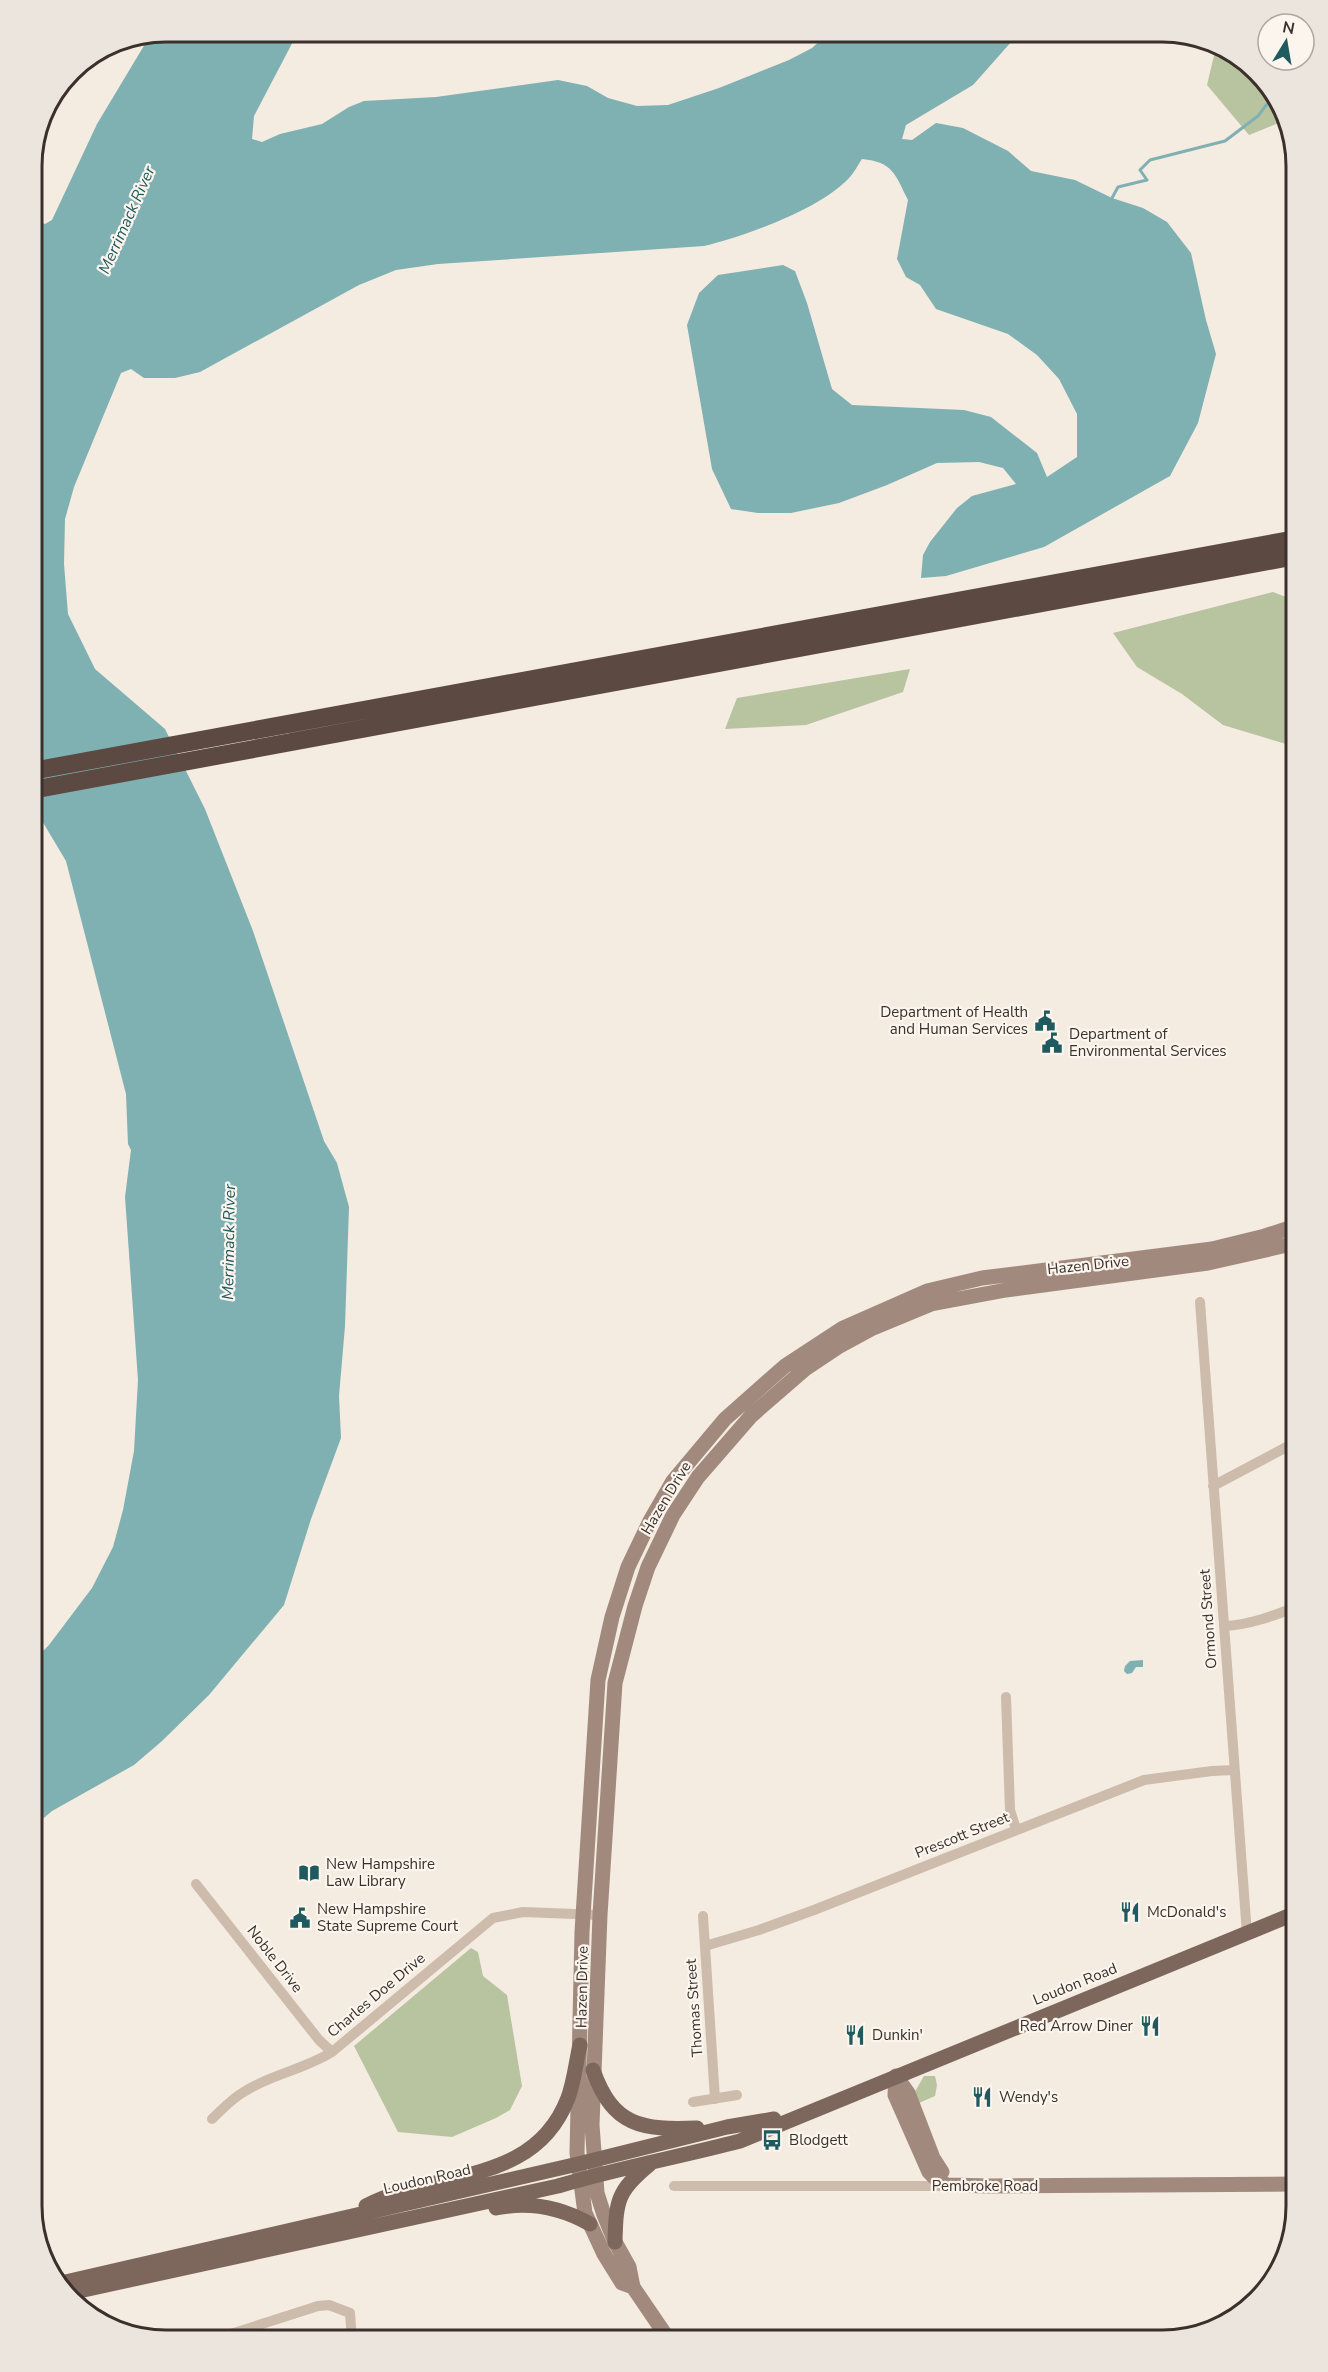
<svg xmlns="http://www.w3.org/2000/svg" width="1328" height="2372" viewBox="0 0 1328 2372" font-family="'Nunito Sans',sans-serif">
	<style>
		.green { fill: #b8c4a0 }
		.water { fill: #7fb0b2 }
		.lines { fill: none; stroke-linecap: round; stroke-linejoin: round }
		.stream { stroke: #7fb0b2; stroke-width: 3 }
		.street { stroke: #cdbbac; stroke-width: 10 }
		.secondary { stroke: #a18a7d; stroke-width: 15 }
		.primary { stroke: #7d675c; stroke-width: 15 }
		.highway { stroke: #5c4a42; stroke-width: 18 }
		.labels { text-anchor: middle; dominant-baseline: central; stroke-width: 4.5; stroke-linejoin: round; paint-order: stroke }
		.poi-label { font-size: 15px; fill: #3b302b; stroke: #fbf5ee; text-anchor: start }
		.street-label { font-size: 15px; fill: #3b302b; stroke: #fbf5ee }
		.water-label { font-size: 16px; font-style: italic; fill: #1f5a5e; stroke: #fbf5ee }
		.rim { fill: none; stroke: #3b302b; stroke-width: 3 }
	</style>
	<rect width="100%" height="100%" fill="#f4ebe1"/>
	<path class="green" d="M 1216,47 L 1237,54 L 1283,107 L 1286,120 L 1249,135 L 1207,85 Z
		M 1273,592 L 1296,601 L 1296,747 L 1223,725 L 1182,694 L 1137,667 L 1113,633 Z
		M 910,669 L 903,692 L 806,725 L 725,729 L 737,698 Z
		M 471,1948 L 478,1952 L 483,1976 L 507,1995 L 522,2086 L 510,2110 L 496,2118 L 452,2137 L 398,2132 L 354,2046 Z
		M 924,2076 L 935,2076 L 937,2085 L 935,2096 L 919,2103 L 913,2095 Z"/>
	<path class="water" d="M 166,32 L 298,32 L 254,116 L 252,139 L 262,142 L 280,134 L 322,124 L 349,107 L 364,101 L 436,97 L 558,80 L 587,86 L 608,98 L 637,106 L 668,105 L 719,88 L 789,60 L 812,48 L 822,39 L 823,32 L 1020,32 L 973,85 L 906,125 L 902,139 L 912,140 L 936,123 L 963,128 L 1008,151 L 1031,171 L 1075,180 L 1112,198 L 1143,208 L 1167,222 L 1191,253 L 1206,320 L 1216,354 L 1198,423 L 1170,476 L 1044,547 L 946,576 L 921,578 L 923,555 L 930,542 L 957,508 L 972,496 L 1016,484 L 1003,468 L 979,462 L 937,463 L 887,485 L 839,503 L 791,513 L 758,513 L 731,509 L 712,469 L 687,325 L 699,293 L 718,275 L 783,265 L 795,271 L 807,303 L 832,389 L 852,405 L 964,410 L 991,417 L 1037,453 L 1047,477 L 1077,457 L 1077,414 L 1059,379 L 1037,355 L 1008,334 L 936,309 L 920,285 L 906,277 L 897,259 L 908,200 C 895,174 893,162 862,159 C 858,165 854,173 849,178 C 819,210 745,236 704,246 L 438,264 L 396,270 L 359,285 L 200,372 L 175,378 L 144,378 L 131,369 L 121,373 L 74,487 L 65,519 L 64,564 L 68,614 L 95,669 L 165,729 L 205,809 L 253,931 L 324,1141 L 337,1163 L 349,1207 L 345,1326 L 339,1396 L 341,1438 L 311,1519 L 284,1605 L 209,1695 L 162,1741 L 134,1765 L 52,1811 L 32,1828 L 32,1662 L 49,1645 L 92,1588 L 113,1547 L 123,1510 L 134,1451 L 138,1380 L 125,1197 L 131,1150 L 128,1144 L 126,1094 L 66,861 L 32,804 L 32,249 L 36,243 L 33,219 L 45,224 L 52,220 L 97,124 L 151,34 Z
		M 1143,1660 L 1143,1667 L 1136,1667 L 1132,1673 L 1127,1674 L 1124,1671 L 1125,1666 L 1130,1661 Z"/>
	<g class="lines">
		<path class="stream" d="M 1112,198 L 1118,187 L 1147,180 L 1140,170 L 1150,160 L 1225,141 L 1258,116 L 1273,96"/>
		<path class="street" d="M 1200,1302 L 1247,1934
			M 1213,1486 L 1296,1442
			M 1224,1626 C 1249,1625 1273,1616 1296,1607
			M 1006,1697 L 1010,1810 L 1016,1829
			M 196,1884 L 319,2040 L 332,2052
			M 703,1916 L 715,2099
			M 705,1946 L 759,1930 L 814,1910 L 1144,1780 L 1212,1771 L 1234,1770
			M 693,2102 L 737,2095
			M 212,2119 C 220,2111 229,2102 239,2095 C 268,2075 303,2070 332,2052 L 493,1918 L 523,1912 L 600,1915
			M 674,2186 L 947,2186
			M 212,2340 L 318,2306 L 329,2305 L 350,2313 L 352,2340"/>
		<path class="secondary" d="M 896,2076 L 895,2095 L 929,2172 L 937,2180 L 947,2185 L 991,2186 L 1296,2184
			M 896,2076 L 908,2093 L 933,2158 L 942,2172
			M 633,2287 L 622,2283 L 604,2254 L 585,2213 L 577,2153 L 582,1932 L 598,1680 L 612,1617 L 628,1567 L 650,1521 L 673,1481 L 725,1419 L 785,1366 L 843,1328 L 927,1291 L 982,1278 L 1212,1249 L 1265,1236 L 1296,1226
			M 669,2340 L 633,2287 L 629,2267 L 615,2242 L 604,2215 L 597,2193 L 592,2125 L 600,1915 L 615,1683 L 635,1606 L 648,1567 L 673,1515 L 698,1477 L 751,1416 L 805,1369 L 838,1347 L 873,1328 L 931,1304 L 1006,1290 L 1208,1263 L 1296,1243"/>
		<path class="primary" d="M 593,2070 C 613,2127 642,2130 697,2128
			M 366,2206 C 436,2169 534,2187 568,2098 C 574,2082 576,2062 580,2045
			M 496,2208 C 530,2201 560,2207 590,2224
			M 615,2242 C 616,2201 617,2191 649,2165
			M 61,2283 L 578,2164 L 727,2127 L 774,2119
			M 70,2293 L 558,2186 C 618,2168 679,2157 740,2141 L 1296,1913"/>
		<path class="highway" d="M 32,771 L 1296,539
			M 32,790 L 1296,556"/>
	</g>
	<defs>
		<g id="civic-bare" transform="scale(1.62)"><path d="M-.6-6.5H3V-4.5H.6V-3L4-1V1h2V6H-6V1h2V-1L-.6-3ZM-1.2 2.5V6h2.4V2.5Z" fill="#1f5a5e" stroke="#fbf5ee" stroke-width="2.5" paint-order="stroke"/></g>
		<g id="library-bare" transform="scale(1.62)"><path d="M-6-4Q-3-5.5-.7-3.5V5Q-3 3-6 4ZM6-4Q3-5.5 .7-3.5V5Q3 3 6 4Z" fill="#1f5a5e" stroke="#fbf5ee" stroke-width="2.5" paint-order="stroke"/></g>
		<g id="restaurant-bare" transform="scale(1.62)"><path d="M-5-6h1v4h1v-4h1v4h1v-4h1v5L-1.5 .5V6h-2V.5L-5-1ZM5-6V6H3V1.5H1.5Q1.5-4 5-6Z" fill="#1f5a5e" stroke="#fbf5ee" stroke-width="2.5" paint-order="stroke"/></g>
		<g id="bus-bare" transform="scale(1.62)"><path d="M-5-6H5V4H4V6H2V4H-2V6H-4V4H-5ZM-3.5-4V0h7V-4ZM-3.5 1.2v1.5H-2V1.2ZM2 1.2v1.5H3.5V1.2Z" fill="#1f5a5e" stroke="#fbf5ee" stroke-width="2.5" paint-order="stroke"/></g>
	</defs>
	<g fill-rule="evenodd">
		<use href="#civic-bare" x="1045" y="1021"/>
		<use href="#civic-bare" x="1052" y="1043"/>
		<use href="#library-bare" x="309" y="1873"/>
		<use href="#restaurant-bare" x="1130" y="1912"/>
		<use href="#civic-bare" x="300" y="1918"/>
		<use href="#restaurant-bare" x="1150" y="2026"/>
		<use href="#restaurant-bare" x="855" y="2035"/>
		<use href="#restaurant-bare" x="982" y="2097"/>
		<use href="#bus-bare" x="772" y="2140"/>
	</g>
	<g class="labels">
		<g class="poi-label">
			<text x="1028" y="1012" text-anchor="end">Department of Health<tspan x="1028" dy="17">and Human Services</tspan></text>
			<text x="1069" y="1034">Department of<tspan x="1069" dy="17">Environmental Services</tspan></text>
			<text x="326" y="1864">New Hampshire<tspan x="326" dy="17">Law Library</tspan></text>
			<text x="317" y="1909">New Hampshire<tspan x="317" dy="17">State Supreme Court</tspan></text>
			<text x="1147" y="1912">McDonald's</text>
			<text x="1133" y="2026" text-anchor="end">Red Arrow Diner</text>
			<text x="872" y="2035">Dunkin'</text>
			<text x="999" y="2097">Wendy's</text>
			<text x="789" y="2140">Blodgett</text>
		</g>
		<g class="street-label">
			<text transform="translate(1088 1265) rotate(-6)">Hazen Drive</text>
			<text transform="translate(666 1498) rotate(-59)">Hazen Drive</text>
			<text transform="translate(1208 1619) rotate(-94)">Ormond Street</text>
			<text transform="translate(962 1835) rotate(-22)">Prescott Street</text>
			<text transform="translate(275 1959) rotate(52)">Noble Drive</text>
			<text transform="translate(1075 1984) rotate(-22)">Loudon Road</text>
			<text transform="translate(582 1987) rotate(-89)">Hazen Drive</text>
			<text transform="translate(376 1995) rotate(-40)">Charles Doe Drive</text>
			<text transform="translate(694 2008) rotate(-94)">Thomas Street</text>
			<text transform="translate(427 2179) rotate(-13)">Loudon Road</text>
			<text x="985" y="2186">Pembroke Road</text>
		</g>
		<g class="water-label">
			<text transform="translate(127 220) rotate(-66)">Merrimack River</text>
			<text transform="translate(229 1242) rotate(-89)">Merrimack River</text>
		</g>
	</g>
	<path d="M0 0H1328V2372H0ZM166 42H1162A124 124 0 0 1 1286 166V2206A124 124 0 0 1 1162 2330H166A124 124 0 0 1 42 2206V166A124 124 0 0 1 166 42Z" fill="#ece5de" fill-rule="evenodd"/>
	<path class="rim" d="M166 42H1162A124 124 0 0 1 1286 166V2206A124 124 0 0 1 1162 2330H166A124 124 0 0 1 42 2206V166A124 124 0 0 1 166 42Z"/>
	<g transform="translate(1286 42) rotate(11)"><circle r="28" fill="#fbf5ee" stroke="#aea6a0" stroke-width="1.5"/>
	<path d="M0-4.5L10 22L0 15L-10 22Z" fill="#1f5a5e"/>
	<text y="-9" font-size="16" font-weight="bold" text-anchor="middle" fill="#3b302b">N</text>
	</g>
</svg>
